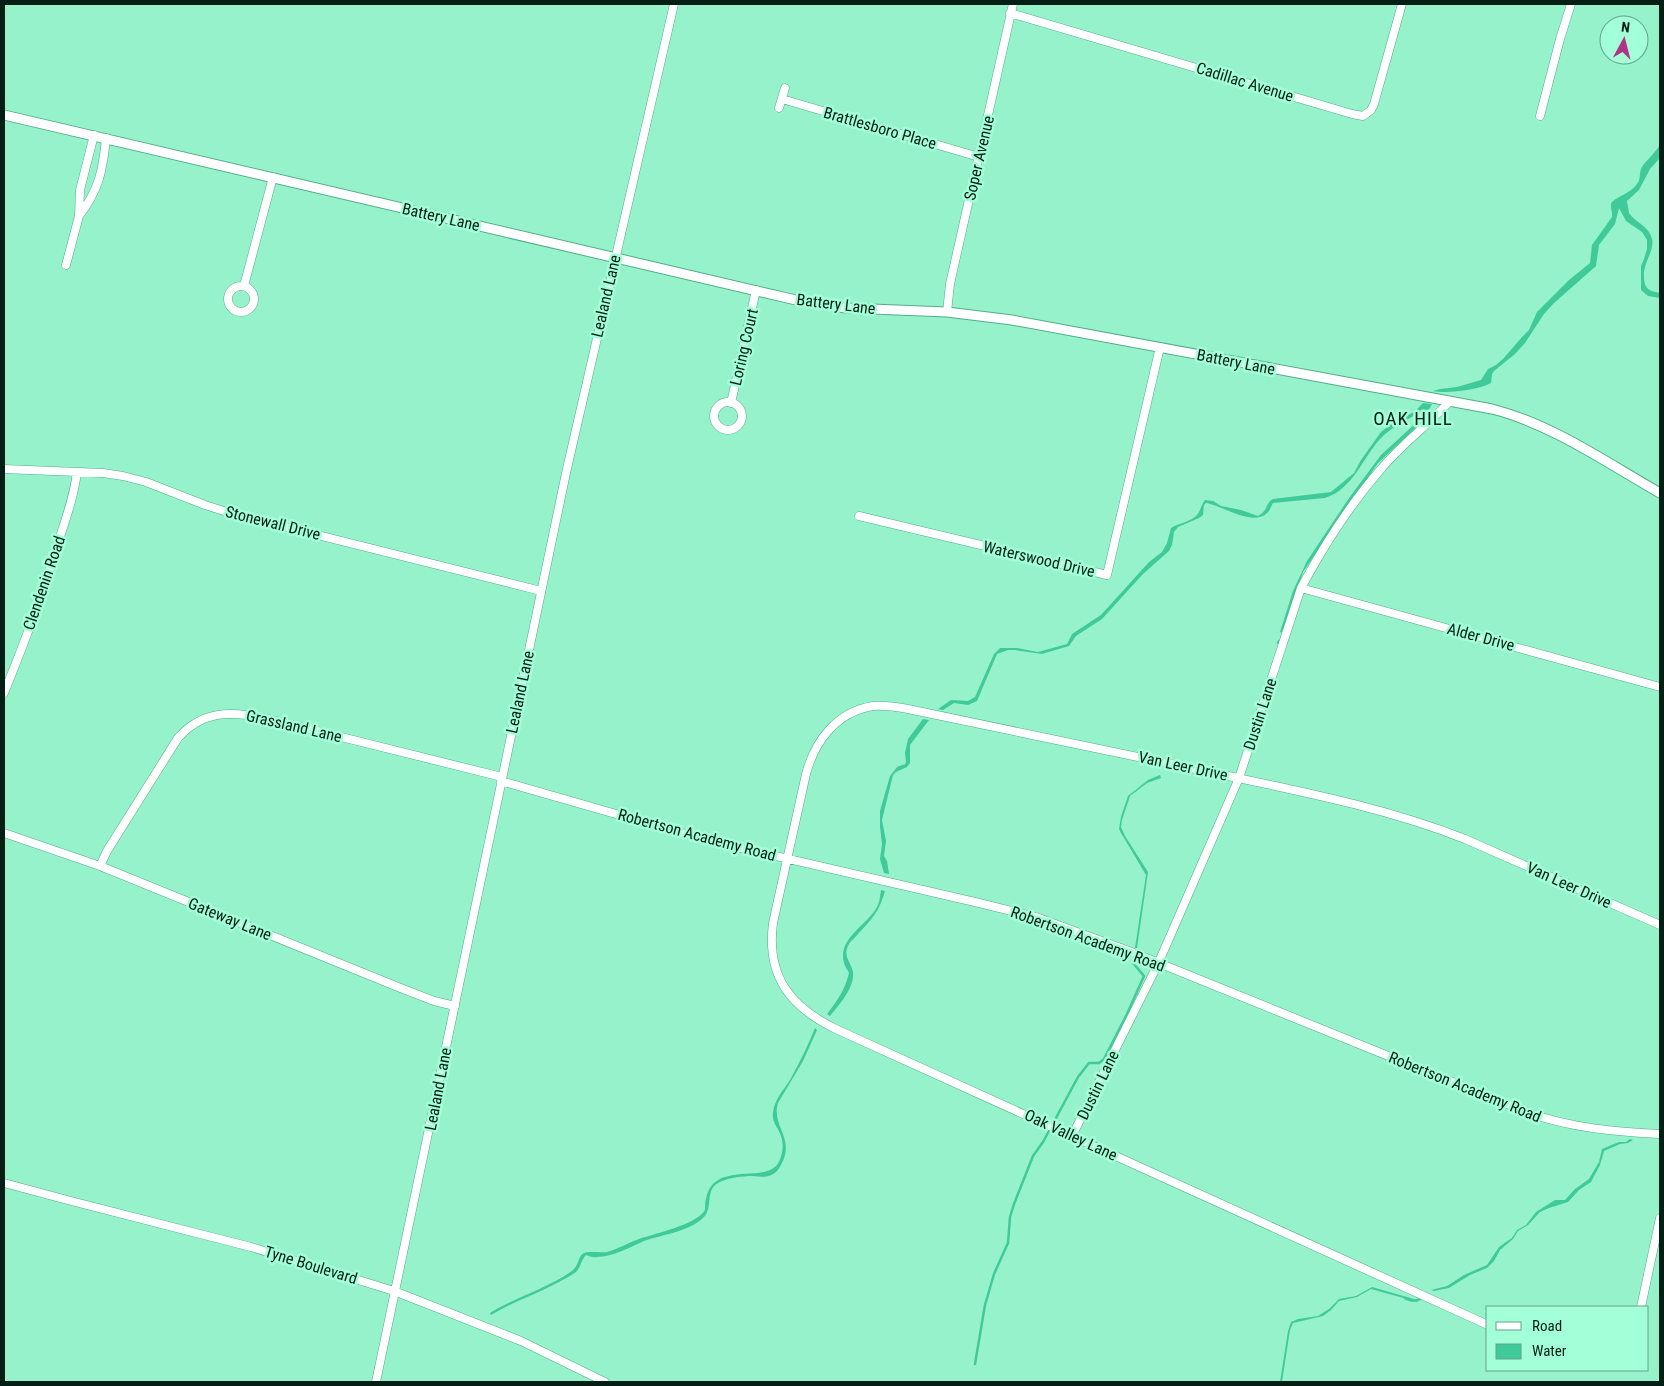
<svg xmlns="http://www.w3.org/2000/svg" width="1664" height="1386" viewBox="0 0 1664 1386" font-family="'Roboto Condensed',sans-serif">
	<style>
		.water { fill: #41ca99 }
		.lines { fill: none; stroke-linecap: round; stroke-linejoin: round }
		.stream { stroke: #41ca99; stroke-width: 2.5 }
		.minor-casing { stroke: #52ae89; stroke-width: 9 }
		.major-casing { stroke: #52ae89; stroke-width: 11 }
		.minor { stroke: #fff; stroke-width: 8 }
		.major { stroke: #fff; stroke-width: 9 }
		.labels { text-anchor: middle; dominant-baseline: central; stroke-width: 5; stroke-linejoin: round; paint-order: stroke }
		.street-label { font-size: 16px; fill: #031f15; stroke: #a3ffd7 }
		.quarter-label { font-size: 19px; letter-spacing: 1px; fill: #031f15; stroke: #a3ffd7 }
	</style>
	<rect width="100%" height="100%" fill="#96f2ca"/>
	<path class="water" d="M 1660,144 L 1660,158 L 1650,169 L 1639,190 L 1627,201 L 1629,213 C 1636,223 1649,226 1652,239 C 1655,250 1643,263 1644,276 C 1644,289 1649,291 1660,293 L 1660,298 L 1648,296 L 1641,290 L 1641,266 L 1644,259 L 1647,249 L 1647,240 L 1642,232 L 1626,221 L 1619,208 L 1615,224 L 1599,245 L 1596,266 L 1553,304 L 1544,314 L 1525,343 L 1515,354 L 1494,371 L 1492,374 L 1491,383 C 1478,390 1447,394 1433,391 L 1440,389 L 1457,387 L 1481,380 L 1488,369 L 1496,365 L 1503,359 L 1522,337 L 1529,330 L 1537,312 L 1569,280 L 1590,263 L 1592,245 L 1612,217 C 1613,212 1609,205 1612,202 C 1618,196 1631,193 1637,184 C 1641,179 1639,174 1641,169 C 1643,163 1656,153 1660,144 Z
		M 1423,403 L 1432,404 L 1423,421 L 1378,463 L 1303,572 L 1283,633 L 1280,632 L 1293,591 L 1307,561 L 1349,498 L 1381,455 L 1418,421 L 1422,414 L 1422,411 C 1408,420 1392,426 1380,439 C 1362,459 1353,489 1325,498 L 1273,503 C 1271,506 1270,511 1267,513 C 1253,527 1221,505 1206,503 L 1204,505 L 1203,515 L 1199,518 L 1178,527 L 1174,532 L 1172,545 L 1169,551 L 1143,574 L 1102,619 L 1076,636 L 1069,646 L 1042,654 L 1015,650 L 1008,650 L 997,654 L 977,701 L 968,705 L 954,703 L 943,710 L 938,709 L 951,700 L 968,701 L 975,697 L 994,654 L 1000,648 L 1017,648 L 1038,652 L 1067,644 L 1072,634 L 1101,615 L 1149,562 L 1162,552 L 1167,543 L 1171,528 C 1179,523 1191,522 1197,515 C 1201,510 1201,505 1205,500 L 1213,501 L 1221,506 L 1241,510 L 1258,516 C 1269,510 1265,503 1273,499 L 1331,492 L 1354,473 L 1361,460 L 1381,432 L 1394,422 L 1414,412 Z
		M 923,719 L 929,720 L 910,745 L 910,763 L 907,767 L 896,772 L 893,775 L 882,820 L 886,841 L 884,856 L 887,861 L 889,874 L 884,873 L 880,859 L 882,844 L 880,827 L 880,811 L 890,776 L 897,767 L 905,764 L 906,762 L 905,753 L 908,739 Z
		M 1160,775 L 1161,778 L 1147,783 L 1130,796 L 1122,820 L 1121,827 L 1125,836 L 1148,872 L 1137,948 L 1135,948 L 1146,875 L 1121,833 L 1119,829 L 1121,817 L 1128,796 L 1148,780 Z
		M 881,890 L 885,891 C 879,912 872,919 858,934 C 855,938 850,941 848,946 C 843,957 851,962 853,972 C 855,987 839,1005 830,1016 L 827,1014 C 837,1001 845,990 849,973 C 847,969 845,967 844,963 C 837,937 869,925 878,905 C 880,900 880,895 881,890 Z
		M 815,1028 L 817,1030 L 803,1061 L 778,1103 C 771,1127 796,1138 781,1165 C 773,1181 761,1176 748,1176 C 738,1177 727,1178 718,1183 C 705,1190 713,1208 704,1217 C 689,1232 664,1234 644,1241 C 630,1247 613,1257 597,1257 C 594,1258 589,1256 586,1255 C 581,1260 581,1267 576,1272 C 571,1276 564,1279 559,1282 C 537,1294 512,1302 491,1315 L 490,1313 C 516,1297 546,1289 572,1271 C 579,1266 578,1255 584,1253 C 588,1251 600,1253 607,1252 C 618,1249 628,1243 639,1239 C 656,1233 696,1225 705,1210 C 705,1206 705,1202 706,1199 C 711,1172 737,1175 758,1173 C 765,1172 771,1171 776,1166 C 779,1163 781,1157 782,1153 C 786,1131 771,1127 773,1113 C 774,1100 783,1091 790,1080 C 799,1063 808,1046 815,1028 Z
		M 1630,1139 L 1633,1140 L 1628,1143 L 1620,1144 L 1604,1151 L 1600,1165 L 1591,1182 L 1579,1190 L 1568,1202 L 1549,1208 L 1540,1212 L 1528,1225 L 1518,1231 L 1513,1239 L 1500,1250 L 1494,1261 L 1487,1268 L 1470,1275 L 1449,1288 L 1434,1291 L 1431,1290 L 1447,1286 L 1464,1275 L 1487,1265 L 1499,1247 L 1512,1238 L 1517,1230 L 1526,1225 L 1536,1212 L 1555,1200 L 1565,1200 L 1575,1189 L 1589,1179 L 1599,1162 L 1602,1149 L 1619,1142 L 1626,1142 Z
		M 1372,1287 L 1417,1300 L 1418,1302 L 1371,1289 L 1357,1297 L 1339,1301 L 1331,1310 L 1323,1316 L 1293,1323 L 1290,1330 L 1282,1382 L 1280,1382 L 1288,1331 L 1291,1322 L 1298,1319 L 1318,1316 L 1329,1309 L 1339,1299 L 1356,1296 Z"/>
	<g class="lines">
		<path class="stream" d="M 1278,643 L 1279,641
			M 1405,1298 C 1412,1301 1415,1302 1422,1298
			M 975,1364 L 985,1305 L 994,1274 L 1008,1243 L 1010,1217 L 1014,1204 L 1033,1156 L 1043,1142 L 1078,1077 L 1089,1063 L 1099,1063 L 1104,1059 L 1127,1014 L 1144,976 L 1133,963 L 1134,958"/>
		<g class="minor-casing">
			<path id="minor" d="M 1010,13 L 1352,114 L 1363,116 L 1371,110 L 1374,104 L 1402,4
				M 782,99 L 979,157
				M 779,108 L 785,88
				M 1540,116 L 1560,39 L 1571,4
				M 94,135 L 80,190 L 79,216 C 99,190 103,170 106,138
				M 66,265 L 79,216
				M228 299a13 13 0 1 1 26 0a13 13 0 1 1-26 0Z
				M 244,286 L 273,177
				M 947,312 L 950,284 L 1013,4
				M714 416a14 14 0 1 1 28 0a14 14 0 1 1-28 0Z
				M 731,403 L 756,290
				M 4,469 L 103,473 L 123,476 L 146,482 L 205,505 L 230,513 L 541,591
				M 859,516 L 1107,575 L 1160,347
				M 1301,588 L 1660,687
				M 4,693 C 24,644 42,596 57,546 C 65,521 74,497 77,472
				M 501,781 L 710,841 L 975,902 L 1036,917 L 1129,951 L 1529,1113 C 1572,1128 1616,1132 1660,1134
				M 4,833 L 100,866 L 398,987 L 434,1001 L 455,1006
				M 100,866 L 107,851 L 178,738 C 207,705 240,713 277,721 L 502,777
				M 1072,1136 L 1158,964 L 1239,778 L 1301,588 L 1307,577 C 1327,541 1354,500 1381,469 C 1402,444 1428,425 1450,401
				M 4,1183 L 71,1201 L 251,1247 L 394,1291 L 521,1341 L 605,1382
				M 1641,1307 L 1660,1218
				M 1488,1325 L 838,1030 C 791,1008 766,977 773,923 L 806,774 C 815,741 836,712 873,706 C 885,705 897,707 908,709 C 1007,729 1106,750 1205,771 C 1293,790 1381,806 1465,839 L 1660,925
				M 376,1382 L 566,473 L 674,4"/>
		</g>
		<g class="major-casing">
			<path id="major" d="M 4,115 L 796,300 L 846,308 L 947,312 L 1012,320 L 1492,409 C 1552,424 1607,463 1660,493"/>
		</g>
		<use href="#minor" class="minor"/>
		<use href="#major" class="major"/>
	</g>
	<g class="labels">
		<g class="street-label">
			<text transform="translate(1245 82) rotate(17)">Cadillac Avenue</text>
			<text transform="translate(880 128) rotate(16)">Brattlesboro Place</text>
			<text transform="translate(979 158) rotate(-77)">Soper Avenue</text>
			<text transform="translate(441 217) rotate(13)">Battery Lane</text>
			<text transform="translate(606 296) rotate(-77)">Lealand Lane</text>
			<text transform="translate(836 304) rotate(7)">Battery Lane</text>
			<text transform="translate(744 347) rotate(-77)">Loring Court</text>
			<text transform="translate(1236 362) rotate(11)">Battery Lane</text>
			<text transform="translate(273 523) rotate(14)">Stonewall Drive</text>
			<text transform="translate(1039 559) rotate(13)">Waterswood Drive</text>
			<text transform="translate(44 583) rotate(-71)">Clendenin Road</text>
			<text transform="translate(1481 637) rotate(15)">Alder Drive</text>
			<text transform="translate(520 692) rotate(-78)">Lealand Lane</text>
			<text transform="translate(1260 714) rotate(-72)">Dustin Lane</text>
			<text transform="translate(294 726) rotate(13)">Grassland Lane</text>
			<text transform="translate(1183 766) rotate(12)">Van Leer Drive</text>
			<text transform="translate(697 835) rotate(15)">Robertson Academy Road</text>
			<text transform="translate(1569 885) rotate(24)">Van Leer Drive</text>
			<text transform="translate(230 919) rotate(22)">Gateway Lane</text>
			<text transform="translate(1088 939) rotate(20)">Robertson Academy Road</text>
			<text transform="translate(1098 1085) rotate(-64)">Dustin Lane</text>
			<text transform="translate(1465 1087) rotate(22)">Robertson Academy Road</text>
			<text transform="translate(438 1089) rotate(-79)">Lealand Lane</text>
			<text transform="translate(1071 1135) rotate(25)">Oak Valley Lane</text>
			<text transform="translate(311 1265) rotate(17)">Tyne Boulevard</text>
		</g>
		<g class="quarter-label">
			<text x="1413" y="418">OAK HILL</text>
		</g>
	</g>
	<rect width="1664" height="1386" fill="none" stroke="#031f15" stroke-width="10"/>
	<rect x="1486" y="1306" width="162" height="65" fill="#a3ffd7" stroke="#63a589"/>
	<rect x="1496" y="1322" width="25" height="8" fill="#ffffff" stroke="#63a589"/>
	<text x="1532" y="1331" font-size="15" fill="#031f15">Road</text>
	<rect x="1496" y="1344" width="25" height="15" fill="#41ca99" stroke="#63a589"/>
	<text x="1532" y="1356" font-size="15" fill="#031f15">Water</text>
	<g transform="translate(1624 40) rotate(7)"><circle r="24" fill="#a3ffd7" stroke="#63a589"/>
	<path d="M0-4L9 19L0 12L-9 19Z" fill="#b03484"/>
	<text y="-8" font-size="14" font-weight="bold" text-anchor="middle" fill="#031f15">N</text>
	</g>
</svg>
